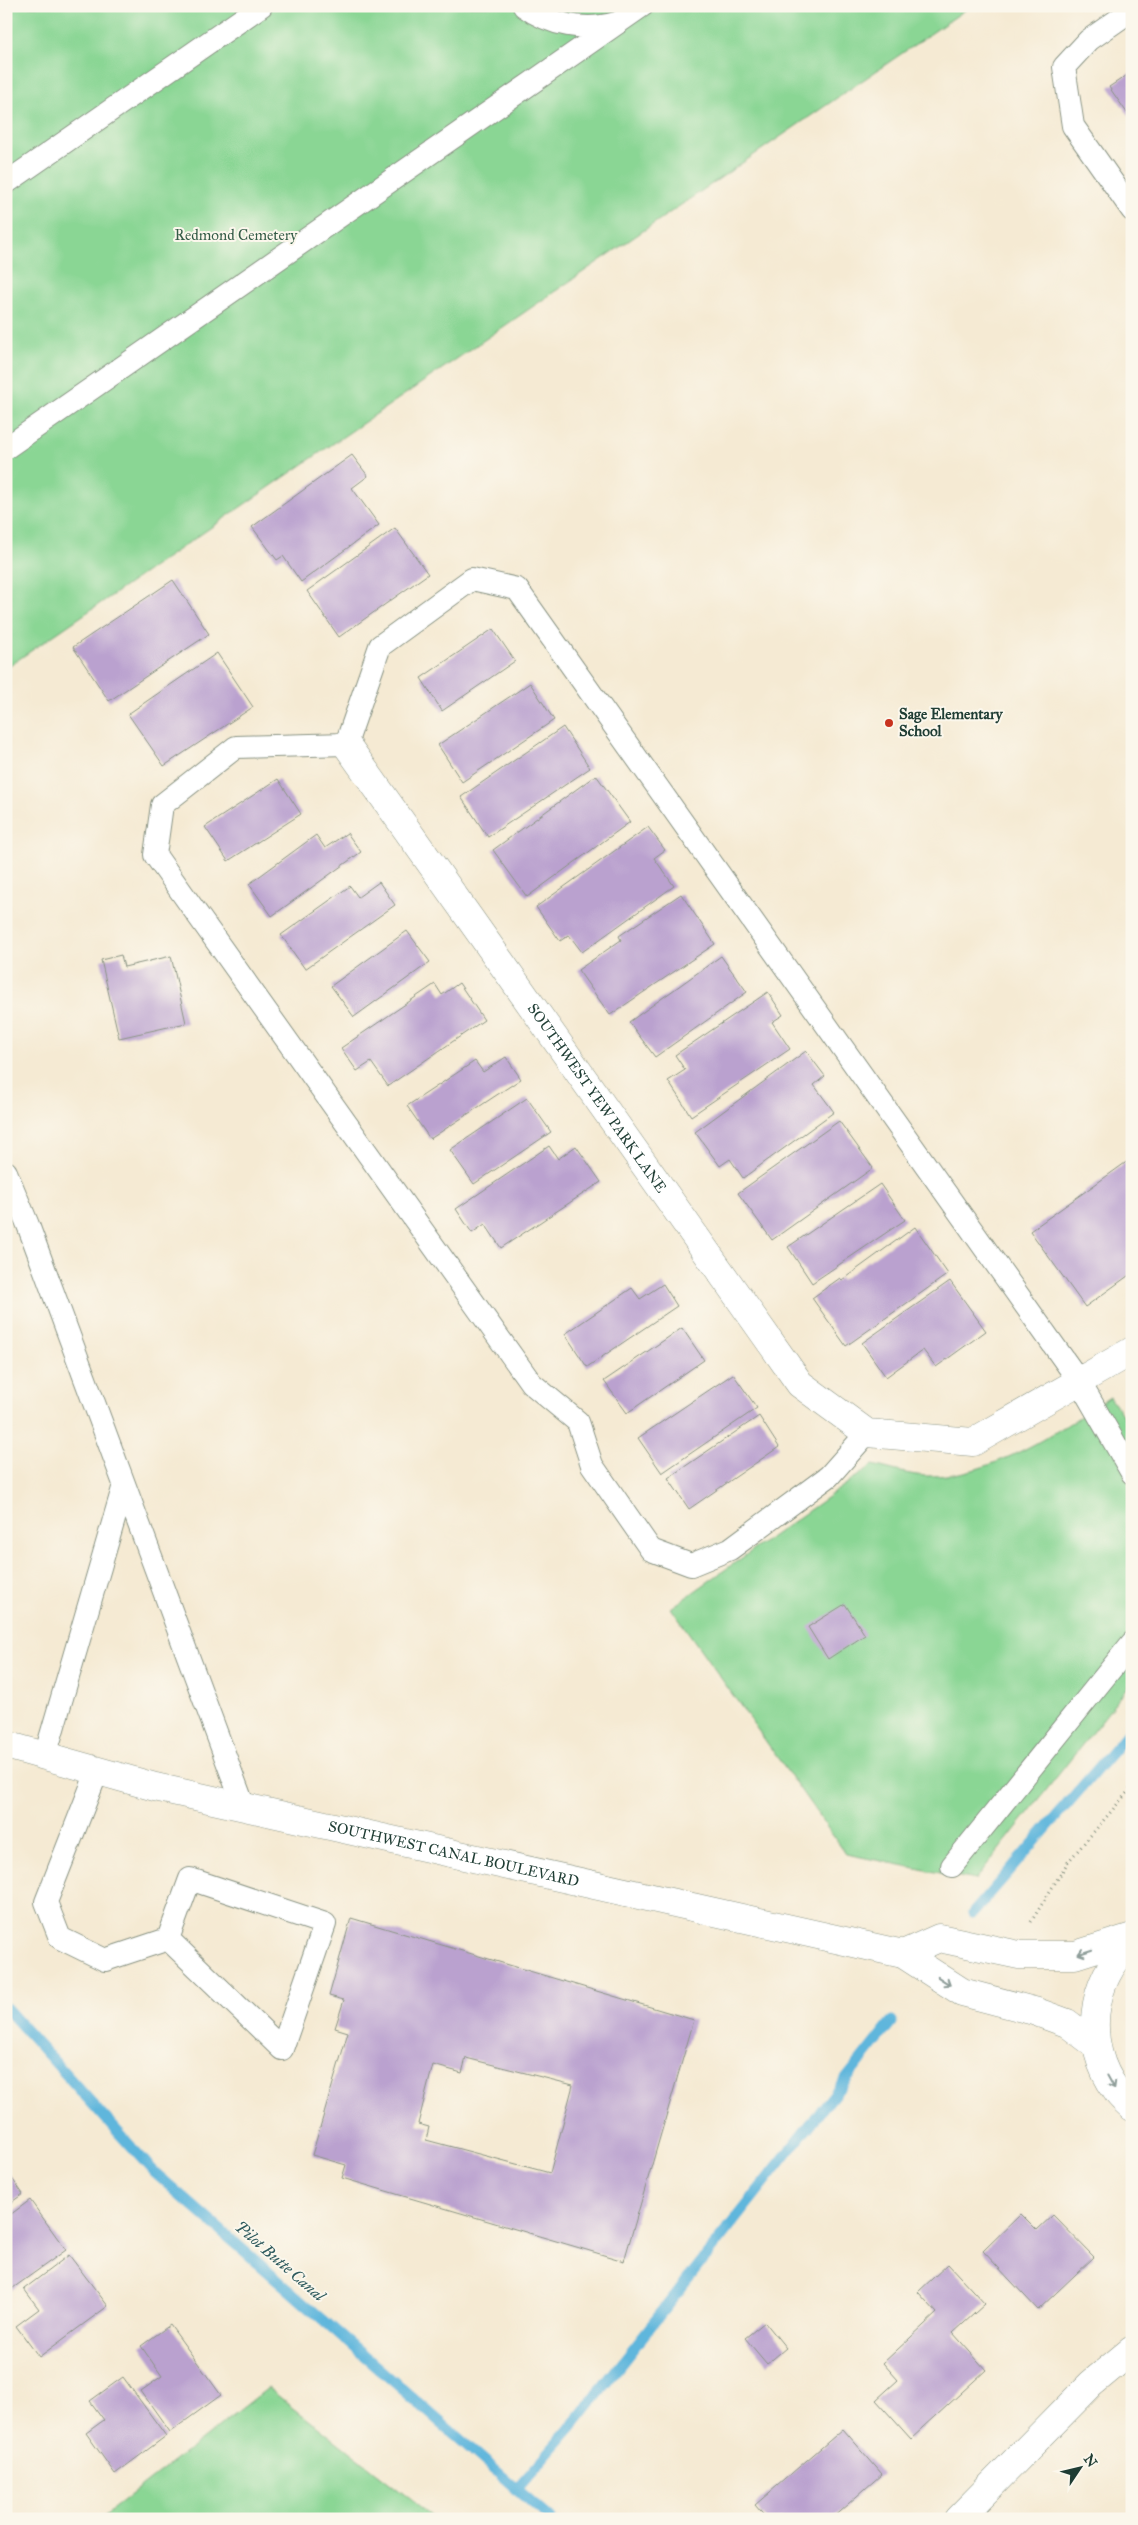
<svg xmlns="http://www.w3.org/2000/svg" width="1138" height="2525" viewBox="0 0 1138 2525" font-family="'IM FELL Great Primer',serif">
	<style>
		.green { fill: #8ad694; stroke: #548a64 }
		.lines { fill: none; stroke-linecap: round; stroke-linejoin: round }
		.stream { stroke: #5fb6dc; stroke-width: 11 }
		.building { fill: #baa1cf; fill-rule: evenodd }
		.lane-casing { stroke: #8a9484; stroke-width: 24 }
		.street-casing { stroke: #8a9484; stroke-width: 29 }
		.secondary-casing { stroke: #8a9484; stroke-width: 29 }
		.path { stroke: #8a9484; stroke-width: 3; stroke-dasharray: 1 4; stroke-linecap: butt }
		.lane { stroke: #fff; stroke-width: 22 }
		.street { stroke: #fff; stroke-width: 28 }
		.secondary { stroke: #fff; stroke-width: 28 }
		.oneway { stroke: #8f9e9a }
		.poi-dot { fill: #c8321e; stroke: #fbf7ec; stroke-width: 2 }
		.labels { text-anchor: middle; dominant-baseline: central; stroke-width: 4; stroke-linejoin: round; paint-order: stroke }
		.park-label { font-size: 15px; fill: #345c47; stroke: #fbf7ec }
		.poi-label { font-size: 15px; font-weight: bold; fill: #1f3d34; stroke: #fbf7ec; text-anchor: start }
		.street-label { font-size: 15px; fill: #1f3d34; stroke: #fbf7ec }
		.water-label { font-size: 16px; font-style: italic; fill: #2f5b5e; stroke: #fbf7ec }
	</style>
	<rect width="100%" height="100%" fill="#fbf7ec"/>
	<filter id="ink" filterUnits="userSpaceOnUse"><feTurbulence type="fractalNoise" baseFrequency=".02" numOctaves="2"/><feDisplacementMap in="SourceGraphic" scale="10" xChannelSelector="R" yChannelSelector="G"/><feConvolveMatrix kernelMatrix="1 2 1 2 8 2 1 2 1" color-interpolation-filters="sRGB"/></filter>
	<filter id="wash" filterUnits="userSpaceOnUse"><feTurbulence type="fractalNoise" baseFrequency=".0096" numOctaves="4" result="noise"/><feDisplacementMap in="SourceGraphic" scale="20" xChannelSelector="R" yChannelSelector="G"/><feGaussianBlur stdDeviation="1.12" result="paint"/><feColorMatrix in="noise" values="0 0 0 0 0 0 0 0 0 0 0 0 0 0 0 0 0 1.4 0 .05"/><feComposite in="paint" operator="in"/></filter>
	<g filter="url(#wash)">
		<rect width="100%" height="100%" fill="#f5ead3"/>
		<path class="green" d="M 6,6 L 971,6 L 6,668 Z
			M 1110,1397 L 1132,1429 L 1132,1682 L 975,1880 L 846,1854 L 671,1608 L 873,1465 C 890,1469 909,1475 926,1476 C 992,1478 1058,1431 1110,1397 Z
			M 268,2388 L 436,2519 L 100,2519 Z"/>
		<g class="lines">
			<path class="stream" d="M 973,1913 L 1132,1729
				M 6,2008 L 154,2172 L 551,2519
				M 516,2490 L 571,2427 L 892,2021"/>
		</g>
		<g id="blocks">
			<path class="building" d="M 1132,72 L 1132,120 L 1109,87 Z
				M 352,455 L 368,476 L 352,488 L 379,525 L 301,582 L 283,556 L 277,560 L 252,527 Z
				M 395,528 L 428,574 L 339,637 L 307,591 Z
				M 173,580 L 209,634 L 109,701 L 73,647 Z
				M 493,629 L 515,661 L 442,711 L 421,678 Z
				M 217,653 L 253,707 L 164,766 L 128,714 Z
				M 530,683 L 554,720 L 462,782 L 438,745 Z
				M 563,727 L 590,768 L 488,837 L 461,797 Z
				M 596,775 L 630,822 L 527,897 L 493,850 Z
				M 278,779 L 301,814 L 228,861 L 205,827 Z
				M 648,827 L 665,850 L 654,858 L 674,886 L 582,952 L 569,935 L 560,941 L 536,907 Z
				M 347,833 L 361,852 L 272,916 L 249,884 L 316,835 L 325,848 Z
				M 379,882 L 395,905 L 305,969 L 281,935 L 350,886 L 358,897 Z
				M 681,894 L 715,944 L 610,1015 L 578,970 L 621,940 L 619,936 Z
				M 407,931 L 430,962 L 354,1017 L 331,986 Z
				M 121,955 L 124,967 L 171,956 L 186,1023 L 119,1038 L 101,960 Z
				M 721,956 L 747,992 L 655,1057 L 629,1022 Z
				M 459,983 L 484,1020 L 388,1086 L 371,1062 L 357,1071 L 341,1048 L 435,984 L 442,995 Z
				M 768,992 L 783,1015 L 772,1022 L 790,1049 L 691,1116 L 668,1081 L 685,1070 L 675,1055 Z
				M 806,1051 L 825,1076 L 814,1085 L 834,1112 L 743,1178 L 730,1159 L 720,1166 L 695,1132 Z
				M 506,1057 L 521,1079 L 430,1139 L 407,1106 L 475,1061 L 483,1072 Z
				M 527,1098 L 551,1132 L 474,1184 L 450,1150 Z
				M 839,1121 L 873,1168 L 772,1240 L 738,1193 Z
				M 549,1146 L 558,1159 L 576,1146 L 601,1182 L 501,1248 L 485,1224 L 472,1233 L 456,1209 Z
				M 1132,1158 L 1132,1273 L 1085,1307 L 1030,1231 Z
				M 880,1184 L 905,1220 L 812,1283 L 788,1247 Z
				M 915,1227 L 948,1274 L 846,1346 L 812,1298 L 840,1278 L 842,1280 Z
				M 950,1281 L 986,1331 L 936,1367 L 923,1350 L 886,1377 L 862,1343 Z
				M 663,1284 L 677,1306 L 587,1367 L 565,1334 L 632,1288 L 640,1299 Z
				M 682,1328 L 704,1360 L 627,1413 L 604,1381 Z
				M 733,1374 L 757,1408 L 662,1473 L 638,1438 Z
				M 759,1416 L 779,1447 L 689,1509 L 668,1478 Z
				M 845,1604 L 865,1635 L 828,1659 L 808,1627 Z
				M 351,1918 L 694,2020 L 624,2261 L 342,2178 L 346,2165 L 312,2155 L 348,2032 L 335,2028 L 344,2000 L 329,1996 ZM 466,2058 L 573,2085 L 550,2173 L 426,2140 L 429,2127 L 418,2124 L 433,2065 L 462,2073 Z
				M 6,2170 L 23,2194 L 6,2206 Z
				M 30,2200 L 66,2250 L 6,2293 L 6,2218 Z
				M 1021,2214 L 1037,2230 L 1053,2215 L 1094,2257 L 1038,2310 L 983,2251 Z
				M 69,2255 L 108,2306 L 39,2357 L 16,2326 L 39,2309 L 24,2289 Z
				M 948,2264 L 985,2304 L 953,2333 L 986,2370 L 911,2439 L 876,2400 L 898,2380 L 883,2363 L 937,2313 L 918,2292 Z
				M 765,2322 L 786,2348 L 767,2364 L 745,2338 Z
				M 170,2325 L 221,2395 L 170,2432 L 141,2391 L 162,2376 L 141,2346 Z
				M 123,2377 L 166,2436 L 115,2474 L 86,2433 L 104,2420 L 90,2401 Z
				M 843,2429 L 882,2474 L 831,2519 L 767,2519 L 755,2505 Z"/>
		</g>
	</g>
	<g filter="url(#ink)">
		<use href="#blocks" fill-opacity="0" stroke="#8a9484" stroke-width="1"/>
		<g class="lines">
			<g class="lane-casing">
				<path id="lane" d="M 524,6 C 550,25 585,32 616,23
					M 1132,10 L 1089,40 L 1064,67 L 1073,126 L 1132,210
					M 6,183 L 261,6
					M 6,448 L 642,6
					M 6,1172 L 28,1225 L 244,1807
					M 867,1433 L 829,1476 L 730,1549 L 691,1565 L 651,1550 L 592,1465 L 578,1422 L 531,1383 L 155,855 L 162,805 L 236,747 L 346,744 L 380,646 L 472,579 L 517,589 L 1079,1381 L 1132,1473
					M 45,1756 L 124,1485
					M 97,1772 L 46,1902 L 60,1938 L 105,1960 L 168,1939 L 282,2049 L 325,1924 L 190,1879 L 168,1939
					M 952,1866 L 1132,1643"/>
			</g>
			<g class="street-casing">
				<g id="street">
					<path id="s1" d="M 346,744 L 800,1384 L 867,1433 L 973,1442 L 1132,1351"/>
					<path d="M 958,2519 L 1091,2384 L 1132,2350"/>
				</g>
			</g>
			<g class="secondary-casing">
				<g id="secondary">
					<path id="s2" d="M 6,1745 L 155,1787 L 903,1954 L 962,1992 L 1034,2011 L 1067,2023 L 1096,2045"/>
					<path d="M 1132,1943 C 1089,1979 1083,2046 1116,2090 C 1120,2097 1127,2102 1132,2107"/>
					<path d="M 903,1954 L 939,1938 L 1019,1955 L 1075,1955 L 1132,1937"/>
				</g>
			</g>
			<path class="path" d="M 1031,1922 L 1068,1862 L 1132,1787"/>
			<use href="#lane" class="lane"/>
			<use href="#street" class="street"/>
			<use href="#secondary" class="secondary"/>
		</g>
		<defs><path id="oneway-shaft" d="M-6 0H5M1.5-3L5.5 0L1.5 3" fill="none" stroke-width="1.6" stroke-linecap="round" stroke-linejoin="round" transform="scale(1.25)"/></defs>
		<g class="oneway">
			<use href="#oneway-shaft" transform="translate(1085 1952) rotate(162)"/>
			<use href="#oneway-shaft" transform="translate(944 1981) rotate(33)"/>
			<use href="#oneway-shaft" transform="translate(1111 2082) rotate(61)"/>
		</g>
	</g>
	<circle class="poi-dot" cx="889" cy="723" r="5"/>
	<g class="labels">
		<g class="park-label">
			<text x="236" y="235">Redmond Cemetery</text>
		</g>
		<g class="poi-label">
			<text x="899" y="714">Sage Elementary<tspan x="899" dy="17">School</tspan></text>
		</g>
		<g class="street-label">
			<text stroke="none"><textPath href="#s1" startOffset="434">SOUTHWEST YEW PARK LANE</textPath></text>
			<text stroke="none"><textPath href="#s2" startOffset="461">SOUTHWEST CANAL BOULEVARD</textPath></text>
		</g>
		<g class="water-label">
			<text transform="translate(280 2261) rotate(41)">Pilot Butte Canal</text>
		</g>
	</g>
	<rect width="1138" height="2525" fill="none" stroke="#fbf7ec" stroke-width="25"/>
	<g transform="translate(1080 2468) rotate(55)" stroke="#fbf7ec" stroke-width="4" paint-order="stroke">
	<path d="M0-4L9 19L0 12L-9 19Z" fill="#1f3d34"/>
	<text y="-8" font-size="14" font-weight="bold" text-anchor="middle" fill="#1f3d34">N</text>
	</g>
</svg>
